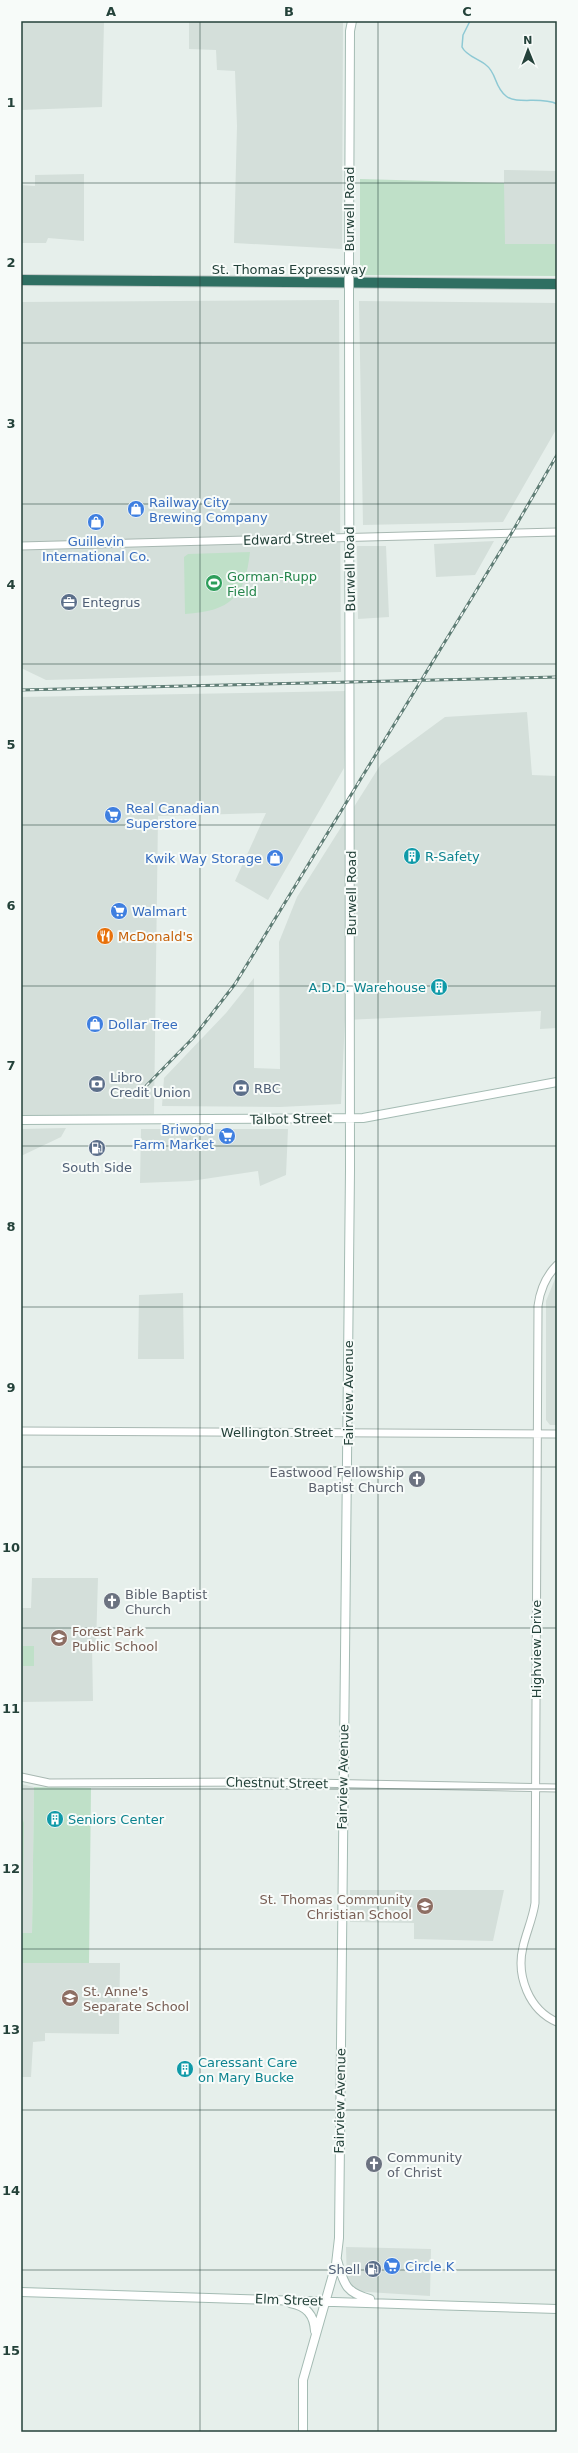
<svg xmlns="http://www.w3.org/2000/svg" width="578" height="2453" viewBox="0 0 578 2453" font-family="'DejaVu Sans',sans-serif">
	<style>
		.built { fill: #d4dfda }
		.green { fill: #bfe0c8 }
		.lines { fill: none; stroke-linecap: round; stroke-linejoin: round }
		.stream { stroke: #8ec9d4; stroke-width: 1.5 }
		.tertiary-casing { stroke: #a8b8b2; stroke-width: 9 }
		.secondary-casing { stroke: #a4bbb3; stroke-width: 10 }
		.motorway-casing { stroke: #c2cac8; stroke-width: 12 }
		.tertiary { stroke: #fff; stroke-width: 7 }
		.secondary { stroke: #fff; stroke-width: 8 }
		.motorway { stroke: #2f6f62; stroke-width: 10 }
		.rail-casing { stroke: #5f7d75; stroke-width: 3 }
		.rail { stroke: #f7fbf9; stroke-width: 1.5; stroke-dasharray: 4.5; stroke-linecap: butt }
		.secondary-bridge-casing { stroke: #a4bbb3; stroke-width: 10; stroke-linecap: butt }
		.secondary-bridge { stroke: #fff; stroke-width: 8 }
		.grid { fill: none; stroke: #24423a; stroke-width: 1; stroke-opacity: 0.55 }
		.labels { text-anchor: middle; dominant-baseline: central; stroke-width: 4; stroke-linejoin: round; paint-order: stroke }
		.street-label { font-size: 13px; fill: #24423a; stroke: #f7fbf9 }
		.shop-label { font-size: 13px; fill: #366cbe; stroke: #f7fbf9; text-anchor: start }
		.leisure-label { font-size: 13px; fill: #27864d; stroke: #f7fbf9; text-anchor: start }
		.service-label { font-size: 13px; fill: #4e5e75; stroke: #f7fbf9; text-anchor: start }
		.culture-label { font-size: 13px; fill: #0d838f; stroke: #f7fbf9; text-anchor: start }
		.food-label { font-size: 13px; fill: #c56008; stroke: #f7fbf9; text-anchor: start }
		.worship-label { font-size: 13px; fill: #5b616d; stroke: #f7fbf9; text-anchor: start }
		.education-label { font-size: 13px; fill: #785e54; stroke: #f7fbf9; text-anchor: start }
		.neatline { fill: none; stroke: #24423a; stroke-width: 1.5 }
		.grid-label { font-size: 13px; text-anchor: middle; font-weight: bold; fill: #24423a }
	</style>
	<rect width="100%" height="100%" fill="#e6efeb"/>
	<path class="built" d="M 21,21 L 104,21 L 102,107 L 21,110 Z
		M 189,21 L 343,21 L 342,249 L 234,243 L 237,126 L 235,71 L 217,70 L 216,50 L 189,49 Z
		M 504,170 L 557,171 L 557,244 L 504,244 Z
		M 84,174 L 84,241 L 48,238 L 46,243 L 21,243 L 21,185 L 35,186 L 35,175 Z
		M 339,300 L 341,672 L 46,680 L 21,668 L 21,302 Z
		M 359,301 L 557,303 L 557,428 L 503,522 L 363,525 Z
		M 494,541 L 475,575 L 436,577 L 434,544 Z
		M 357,546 L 386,546 L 389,617 L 358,619 Z
		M 347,691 L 344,768 L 268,900 L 235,881 L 266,813 L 158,816 L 154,1114 L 21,1116 L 21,697 Z
		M 527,712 L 532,775 L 557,776 L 557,1028 L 540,1029 L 541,1011 L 345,1020 L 341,1104 L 280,1107 L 162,1106 L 164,1078 L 226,1013 L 254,978 L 254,1068 L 280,1069 L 279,942 L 297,897 L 381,764 L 445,717 Z
		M 66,1128 L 61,1137 L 21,1156 L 21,1129 Z
		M 141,1129 L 288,1129 L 286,1175 L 260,1186 L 258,1171 L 191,1181 L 140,1183 Z
		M 557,1274 L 557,1425 L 550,1425 L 546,1420 L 546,1301 Z
		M 183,1293 L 184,1359 L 138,1359 L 139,1295 Z
		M 32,1578 L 98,1578 L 96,1645 L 92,1645 L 93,1701 L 21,1702 L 21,1608 L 31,1608 Z
		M 21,1784 L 34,1787 L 32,1933 L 21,1933 Z
		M 350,1890 L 504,1890 L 493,1941 L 414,1939 L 414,1923 L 350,1922 Z
		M 21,1963 L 120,1963 L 119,2034 L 45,2033 L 45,2041 L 33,2042 L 31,2077 L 21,2077 Z
		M 346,2247 L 431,2249 L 430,2296 L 352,2291 L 347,2284 Z"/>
	<path class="green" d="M 360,179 L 504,183 L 505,244 L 557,244 L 557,276 L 360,275 Z
		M 250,552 C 245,597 231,611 185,614 L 184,557 L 188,554 Z
		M 23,1646 L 34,1646 L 34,1666 L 23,1666 Z
		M 34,1787 L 91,1788 L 89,1963 L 21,1963 L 21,1933 L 32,1933 Z
		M 21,1814 L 24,1823 L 23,1892 L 21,1899 Z"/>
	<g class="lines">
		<path class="stream" d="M 470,21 L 463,35 L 462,47 C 466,56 479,59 486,65 C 497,73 494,87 506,96 C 517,105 541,96 557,104"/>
		<g class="tertiary-casing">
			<path id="tertiary" d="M 21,546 L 557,532
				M 557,1265 C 545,1277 540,1290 538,1306 L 535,1903 C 533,1918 526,1933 523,1947 C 516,1976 529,2010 557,2022
				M 21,1431 L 557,1434
				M 21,1777 L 49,1783 L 263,1782 L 557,1788"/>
		</g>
		<g class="secondary-casing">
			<path id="secondary" d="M 349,257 L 350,31 L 352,21
				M 21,1120 L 363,1118 L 557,1082
				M 337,2260 C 344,2283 344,2292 370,2299
				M 21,2292 L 557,2309
				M 290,2303 C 307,2306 314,2315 315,2331
				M 303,2432 L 303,2380 L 336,2264 L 339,2238 L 350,1170 L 349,296"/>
		</g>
		<g class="motorway-casing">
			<path id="motorway" d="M 21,280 L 557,284"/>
		</g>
		<use href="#tertiary" class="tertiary"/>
		<use href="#secondary" class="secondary"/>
		<use href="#motorway" class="motorway"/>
		<g class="rail-casing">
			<path id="rail" d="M 21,690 L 557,677
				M 146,1086 L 193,1038 L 235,984 L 511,534 L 557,455"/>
		</g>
		<use href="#rail" class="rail"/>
		<g class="secondary-bridge-casing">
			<path id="secondary-bridge" d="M 349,257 L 349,296"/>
		</g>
		<use href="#secondary-bridge" class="secondary-bridge"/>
	</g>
	<path class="grid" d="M 200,21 L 200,2432M 378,21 L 378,2432M 21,183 L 557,183M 21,343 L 557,343M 21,504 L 557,504M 21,664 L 557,664M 21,825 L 557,825M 21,986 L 557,986M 21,1146 L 557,1146M 21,1307 L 557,1307M 21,1467 L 557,1467M 21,1628 L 557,1628M 21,1789 L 557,1789M 21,1949 L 557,1949M 21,2110 L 557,2110M 21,2270 L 557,2270"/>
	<defs>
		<g id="shop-disc" transform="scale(0.9)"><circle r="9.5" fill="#3f7fe0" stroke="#f7fbf9"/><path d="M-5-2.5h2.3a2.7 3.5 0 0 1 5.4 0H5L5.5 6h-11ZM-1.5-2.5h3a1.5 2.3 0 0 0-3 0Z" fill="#fff"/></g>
		<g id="stadium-disc" transform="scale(0.9)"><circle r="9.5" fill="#2e9e5b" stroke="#f7fbf9"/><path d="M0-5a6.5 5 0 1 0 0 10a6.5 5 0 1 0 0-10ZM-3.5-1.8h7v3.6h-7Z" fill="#fff"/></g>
		<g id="office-disc" transform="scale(0.9)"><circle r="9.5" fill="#5c6f8a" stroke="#f7fbf9"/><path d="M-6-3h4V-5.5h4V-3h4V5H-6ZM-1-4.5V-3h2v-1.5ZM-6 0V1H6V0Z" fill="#fff"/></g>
		<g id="supermarket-disc" transform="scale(0.9)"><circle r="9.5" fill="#3f7fe0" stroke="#f7fbf9"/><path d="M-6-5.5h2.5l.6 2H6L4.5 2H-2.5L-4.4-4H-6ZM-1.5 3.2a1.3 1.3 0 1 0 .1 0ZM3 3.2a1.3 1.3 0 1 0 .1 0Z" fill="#fff"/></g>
		<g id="building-disc" transform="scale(0.9)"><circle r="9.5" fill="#0f9aa8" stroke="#f7fbf9"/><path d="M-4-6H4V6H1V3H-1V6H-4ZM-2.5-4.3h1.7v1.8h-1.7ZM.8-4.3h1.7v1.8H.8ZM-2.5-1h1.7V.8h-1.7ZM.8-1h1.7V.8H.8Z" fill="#fff"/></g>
		<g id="restaurant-disc" transform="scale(0.9)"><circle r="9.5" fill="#e8710a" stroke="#f7fbf9"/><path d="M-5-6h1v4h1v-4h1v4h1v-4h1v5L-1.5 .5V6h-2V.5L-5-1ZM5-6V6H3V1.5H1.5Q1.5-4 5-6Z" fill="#fff"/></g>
		<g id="bank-disc" transform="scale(0.9)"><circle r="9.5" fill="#5c6f8a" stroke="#f7fbf9"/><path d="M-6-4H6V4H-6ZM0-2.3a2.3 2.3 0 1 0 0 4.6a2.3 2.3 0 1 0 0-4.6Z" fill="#fff"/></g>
		<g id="fuel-disc" transform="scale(0.9)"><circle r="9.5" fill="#5c6f8a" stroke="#f7fbf9"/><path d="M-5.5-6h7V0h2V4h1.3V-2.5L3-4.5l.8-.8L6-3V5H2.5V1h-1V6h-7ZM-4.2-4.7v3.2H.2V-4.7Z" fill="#fff"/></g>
		<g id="church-disc" transform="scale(0.9)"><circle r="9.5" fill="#6b7280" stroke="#f7fbf9"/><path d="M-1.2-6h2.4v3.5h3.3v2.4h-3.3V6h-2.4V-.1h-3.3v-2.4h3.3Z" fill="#fff"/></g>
		<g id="school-disc" transform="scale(0.9)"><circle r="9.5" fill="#8d6e63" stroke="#f7fbf9"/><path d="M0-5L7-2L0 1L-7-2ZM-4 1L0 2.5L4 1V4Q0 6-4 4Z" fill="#fff"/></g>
	</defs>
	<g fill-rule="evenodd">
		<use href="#shop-disc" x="136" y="509"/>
		<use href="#shop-disc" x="96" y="522"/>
		<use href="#stadium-disc" x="214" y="583"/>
		<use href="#office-disc" x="69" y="602"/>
		<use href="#supermarket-disc" x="113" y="815"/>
		<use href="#building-disc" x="412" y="856"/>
		<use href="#shop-disc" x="275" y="858"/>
		<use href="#supermarket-disc" x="119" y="911"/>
		<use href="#restaurant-disc" x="105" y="936"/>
		<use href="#building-disc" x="439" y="987"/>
		<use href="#shop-disc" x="95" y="1024"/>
		<use href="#bank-disc" x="97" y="1084"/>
		<use href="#bank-disc" x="241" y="1088"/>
		<use href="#supermarket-disc" x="227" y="1136"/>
		<use href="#fuel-disc" x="97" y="1148"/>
		<use href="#church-disc" x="417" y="1479"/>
		<use href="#church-disc" x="112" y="1601"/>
		<use href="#school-disc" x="59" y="1638"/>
		<use href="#building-disc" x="55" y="1819"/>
		<use href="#school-disc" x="425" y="1906"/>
		<use href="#school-disc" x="70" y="1998"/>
		<use href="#building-disc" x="185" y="2069"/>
		<use href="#church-disc" x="374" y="2164"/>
		<use href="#supermarket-disc" x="392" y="2266"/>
		<use href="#fuel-disc" x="373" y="2269"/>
	</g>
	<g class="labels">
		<g class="street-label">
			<text transform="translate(349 209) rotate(-90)">Burwell Road</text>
			<text x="289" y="269">St. Thomas Expressway</text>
			<text transform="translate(289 539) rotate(-2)">Edward Street</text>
			<text transform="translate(350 569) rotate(-91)">Burwell Road</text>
			<text transform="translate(351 893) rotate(-90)">Burwell Road</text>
			<text transform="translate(291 1119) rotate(-1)">Talbot Street</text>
			<text transform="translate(348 1393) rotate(-90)">Fairview Avenue</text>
			<text x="277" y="1432">Wellington Street</text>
			<text transform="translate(536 1649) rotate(-90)">Highview Drive</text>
			<text transform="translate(343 1777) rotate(-89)">Fairview Avenue</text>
			<text transform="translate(277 1783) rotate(1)">Chestnut Street</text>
			<text transform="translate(340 2101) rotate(-89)">Fairview Avenue</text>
			<text transform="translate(289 2300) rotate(2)">Elm Street</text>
		</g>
		<g class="shop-label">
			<text x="149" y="502">Railway City<tspan x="149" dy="15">Brewing Company</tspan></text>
			<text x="96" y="541" text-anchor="middle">Guillevin<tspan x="96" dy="15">International Co.</tspan></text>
			<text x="126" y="808">Real Canadian<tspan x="126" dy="15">Superstore</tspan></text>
			<text x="262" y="858" text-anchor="end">Kwik Way Storage</text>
			<text x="132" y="911">Walmart</text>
			<text x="108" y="1024">Dollar Tree</text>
			<text x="214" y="1129" text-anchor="end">Briwood<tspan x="214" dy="15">Farm Market</tspan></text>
			<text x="405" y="2266">Circle K</text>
		</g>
		<g class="leisure-label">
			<text x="227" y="576">Gorman-Rupp<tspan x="227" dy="15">Field</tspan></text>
		</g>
		<g class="service-label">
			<text x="82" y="602">Entegrus</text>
			<text x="110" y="1077">Libro<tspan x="110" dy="15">Credit Union</tspan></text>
			<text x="254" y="1088">RBC</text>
			<text x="97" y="1167" text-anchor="middle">South Side</text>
			<text x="360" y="2269" text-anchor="end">Shell</text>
		</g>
		<g class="culture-label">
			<text x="425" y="856">R-Safety</text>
			<text x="426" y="987" text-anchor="end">A.D.D. Warehouse</text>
			<text x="68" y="1819">Seniors Center</text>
			<text x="198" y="2062">Caressant Care<tspan x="198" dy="15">on Mary Bucke</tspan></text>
		</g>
		<g class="food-label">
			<text x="118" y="936">McDonald's</text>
		</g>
		<g class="worship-label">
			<text x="404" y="1472" text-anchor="end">Eastwood Fellowship<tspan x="404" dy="15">Baptist Church</tspan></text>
			<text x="125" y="1594">Bible Baptist<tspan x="125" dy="15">Church</tspan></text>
			<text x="387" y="2157">Community<tspan x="387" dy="15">of Christ</tspan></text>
		</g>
		<g class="education-label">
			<text x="72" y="1631">Forest Park<tspan x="72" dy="15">Public School</tspan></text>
			<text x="412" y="1899" text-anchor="end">St. Thomas Community<tspan x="412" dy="15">Christian School</tspan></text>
			<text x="83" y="1991">St. Anne's<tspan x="83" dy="15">Separate School</tspan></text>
		</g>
	</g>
	<rect width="578" height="2453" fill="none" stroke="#f7fbf9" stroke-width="44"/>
	<g transform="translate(528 50) rotate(359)" stroke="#f7fbf9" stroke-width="3" paint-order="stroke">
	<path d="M0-3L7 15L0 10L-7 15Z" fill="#24423a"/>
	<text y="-6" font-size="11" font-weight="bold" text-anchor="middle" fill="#24423a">N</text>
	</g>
	<rect x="22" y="22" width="534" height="2409" class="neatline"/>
	<g class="grid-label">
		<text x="111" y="16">A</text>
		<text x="289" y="16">B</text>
		<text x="467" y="16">C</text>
		<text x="11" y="107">1</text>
		<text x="11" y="267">2</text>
		<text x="11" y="428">3</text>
		<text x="11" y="589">4</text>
		<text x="11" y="749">5</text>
		<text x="11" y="910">6</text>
		<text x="11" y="1070">7</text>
		<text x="11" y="1231">8</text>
		<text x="11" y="1392">9</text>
		<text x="11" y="1552">10</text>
		<text x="11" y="1713">11</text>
		<text x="11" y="1873">12</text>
		<text x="11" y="2034">13</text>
		<text x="11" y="2195">14</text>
		<text x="11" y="2355">15</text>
	</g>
</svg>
